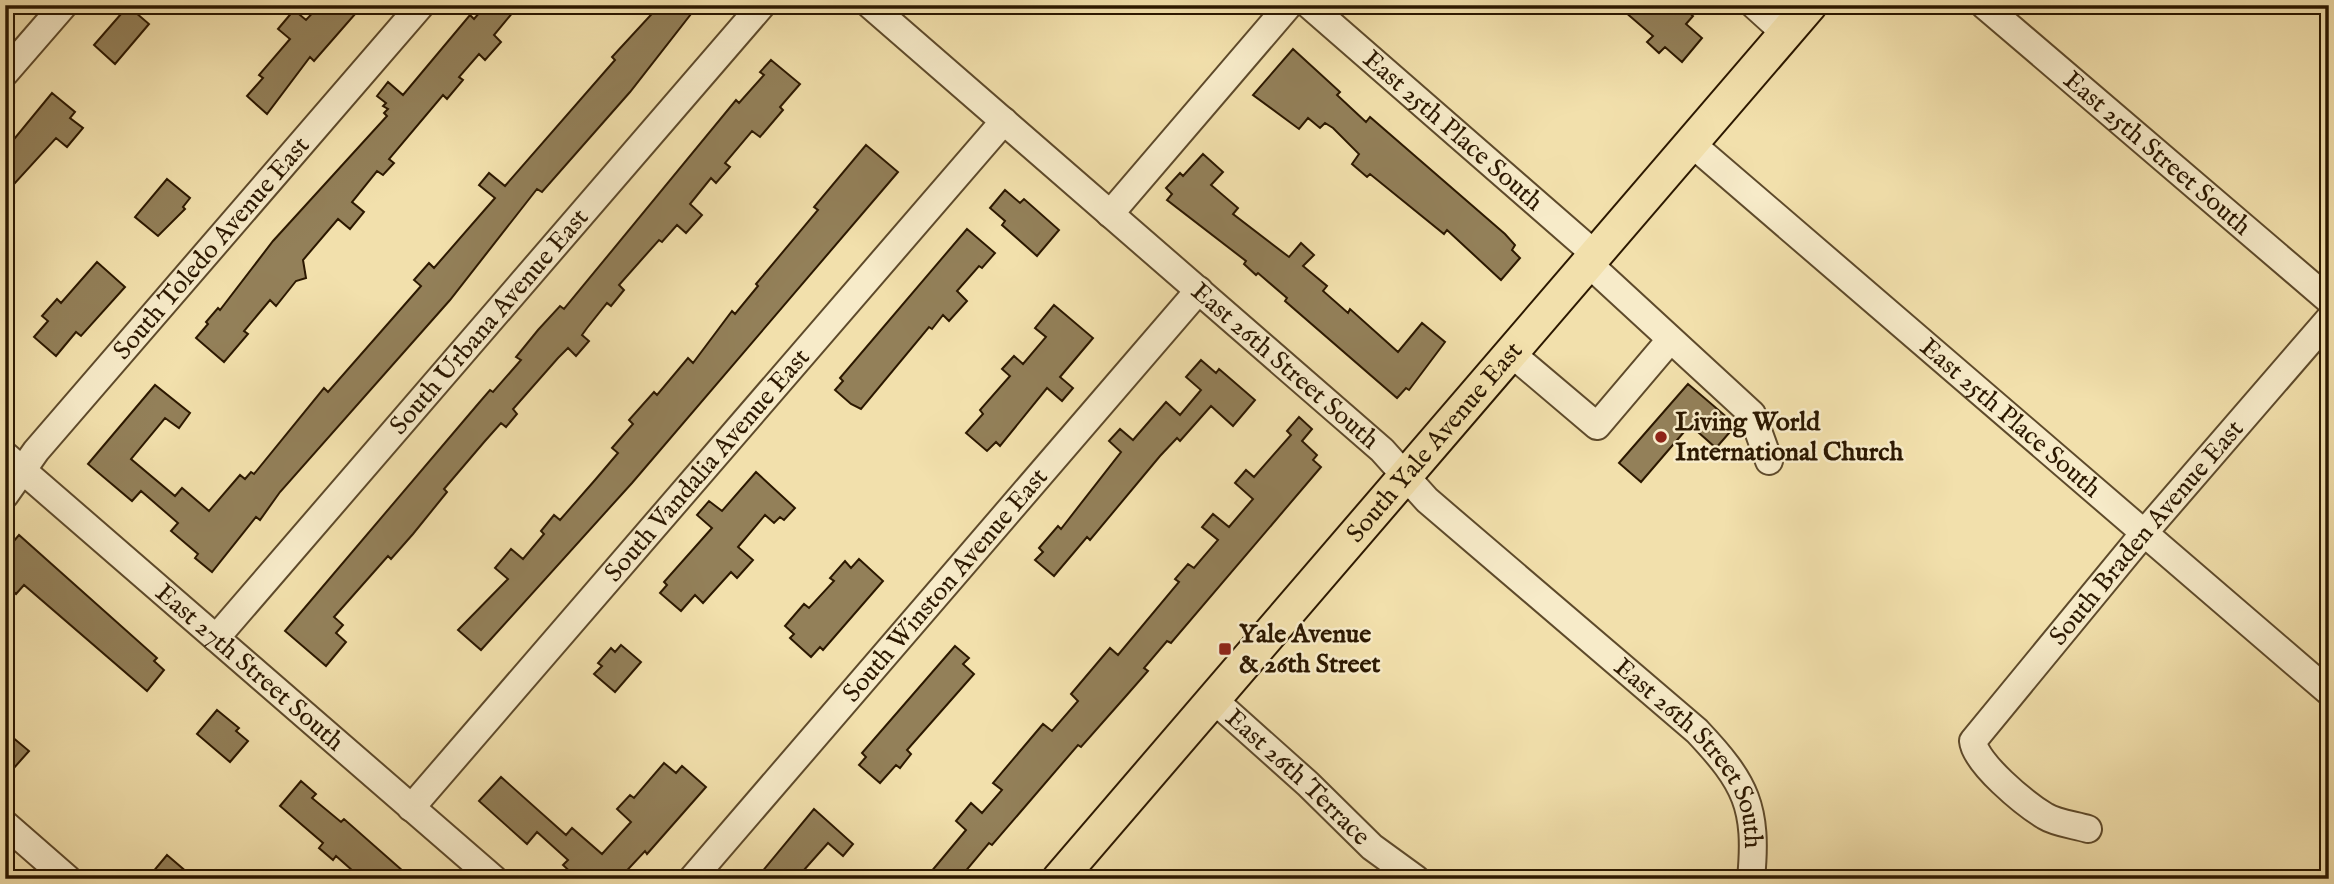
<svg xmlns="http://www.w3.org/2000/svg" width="2334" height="884" viewBox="0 0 2334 884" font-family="'IM FELL English',serif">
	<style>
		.building { fill: #938059; stroke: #2c1800; stroke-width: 2 }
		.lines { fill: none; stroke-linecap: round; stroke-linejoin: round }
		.minor-casing { stroke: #5e4a2b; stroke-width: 30 }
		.major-casing { stroke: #2c1800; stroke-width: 37 }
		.minor { stroke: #f7ebc9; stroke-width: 26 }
		.major { stroke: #f2e0ac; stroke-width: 33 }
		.poi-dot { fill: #8f2418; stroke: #f7ebc9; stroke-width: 2.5 }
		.labels { text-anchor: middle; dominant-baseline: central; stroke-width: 5; stroke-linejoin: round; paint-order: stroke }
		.street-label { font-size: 26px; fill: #2c1800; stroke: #f7ebc9 }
		.poi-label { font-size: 26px; font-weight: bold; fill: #2c1800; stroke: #f7ebc9; text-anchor: start }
	</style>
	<rect width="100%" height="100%" fill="#f2e0ac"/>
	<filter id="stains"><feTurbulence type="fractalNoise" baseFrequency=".00286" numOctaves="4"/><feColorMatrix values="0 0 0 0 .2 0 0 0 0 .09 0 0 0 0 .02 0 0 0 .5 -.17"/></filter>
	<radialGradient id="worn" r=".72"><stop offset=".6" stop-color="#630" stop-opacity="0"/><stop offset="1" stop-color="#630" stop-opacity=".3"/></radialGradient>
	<path class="building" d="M 320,5 L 363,5 L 314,61 L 310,57 L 267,114 L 247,96 L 263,78 L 259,75 L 290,39 L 278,29 L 294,10 L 306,20 Z
		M 486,5 L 519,5 L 494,35 L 501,42 L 485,60 L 479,54 L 459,77 L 463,80 L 447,99 L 443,95 L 389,159 L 394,163 L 383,175 L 377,171 L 352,202 L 364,212 L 350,229 L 338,219 L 303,260 L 306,278 L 296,281 L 276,306 L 270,300 L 244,331 L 248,334 L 224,362 L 196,338 L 208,324 L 206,322 L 218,308 L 220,310 L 273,241 L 387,116 L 384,113 L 388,109 L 383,106 L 386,103 L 377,96 L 388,82 L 403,95 L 470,15 L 474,19 Z
		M 660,5 L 698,5 L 630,92 L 542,192 L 537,189 L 450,300 L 280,492 L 260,520 L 256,517 L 212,572 L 195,558 L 198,554 L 171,531 L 178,523 L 141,491 L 132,501 L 88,464 L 155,385 L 190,413 L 179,428 L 165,418 L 131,459 L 175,496 L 182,488 L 209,511 L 240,475 L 245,479 L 251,472 L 254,474 L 324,388 L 328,392 L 421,286 L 414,280 L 429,263 L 434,268 L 495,198 L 479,185 L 489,173 L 505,186 L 615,60 L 612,57 Z
		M 1617,5 L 1664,5 L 1673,12 L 1680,5 L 1693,16 L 1686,24 L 1702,38 L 1682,62 L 1665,47 L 1659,53 L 1647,42 L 1653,36 Z
		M 128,6 L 149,24 L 115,64 L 94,45 Z
		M 1293,49 L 1340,92 L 1337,95 L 1366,122 L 1370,117 L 1505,234 L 1515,245 L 1512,250 L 1520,258 L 1501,280 L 1447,230 L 1444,234 L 1370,174 L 1367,177 L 1352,164 L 1359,154 L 1333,128 L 1325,123 L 1320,128 L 1308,118 L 1299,129 L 1253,95 Z
		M 771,60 L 800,84 L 780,107 L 783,110 L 760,137 L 752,131 L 725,163 L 730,167 L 716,183 L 711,178 L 690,204 L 702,215 L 686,233 L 677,225 L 662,242 L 659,240 L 619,285 L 624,290 L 611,306 L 607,303 L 587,328 L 582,335 L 589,341 L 576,356 L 568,348 L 558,358 L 513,409 L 517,414 L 506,427 L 501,423 L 485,441 L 444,489 L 447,492 L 413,534 L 391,559 L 388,556 L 334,617 L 343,625 L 336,633 L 346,642 L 326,666 L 285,631 L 478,404 L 490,390 L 493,392 L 521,360 L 516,357 L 538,330 L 560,306 L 564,309 L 736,100 L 739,103 L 764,75 L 760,72 Z
		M 52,93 L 75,112 L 70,118 L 83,128 L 67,147 L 56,138 L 5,194 L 5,150 Z
		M 866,145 L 898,172 L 632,483 L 481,650 L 458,630 L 508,579 L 495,568 L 511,549 L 523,559 L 544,534 L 541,531 L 554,515 L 560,520 L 595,480 L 618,453 L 612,448 L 633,424 L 629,420 L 654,392 L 657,395 L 688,358 L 693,363 L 732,311 L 735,314 L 758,286 L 756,284 L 818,210 L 814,207 Z
		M 1203,154 L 1223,172 L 1211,185 L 1238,208 L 1233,214 L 1289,257 L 1301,243 L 1314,255 L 1303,266 L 1327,286 L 1323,291 L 1348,313 L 1350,309 L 1398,352 L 1422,323 L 1445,342 L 1409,390 L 1406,388 L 1397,398 L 1285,301 L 1287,298 L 1258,273 L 1256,275 L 1244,264 L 1246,261 L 1167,200 L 1172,194 L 1166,188 L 1180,173 L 1183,176 Z
		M 167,179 L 190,198 L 183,207 L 185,209 L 158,236 L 135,217 Z
		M 1005,190 L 1020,203 L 1024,199 L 1059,230 L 1037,256 L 1002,225 L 1005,221 L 990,208 Z
		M 967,229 L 995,253 L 982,268 L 979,266 L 957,291 L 967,301 L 949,321 L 943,315 L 932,329 L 929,327 L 861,409 L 851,404 L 835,390 L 843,381 L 840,378 Z
		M 97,262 L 125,287 L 81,336 L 76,332 L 56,356 L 34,337 L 48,321 L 42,316 L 57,299 L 61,303 Z
		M 1054,305 L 1093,338 L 1060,377 L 1073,388 L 1062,401 L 1047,388 L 1000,446 L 996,442 L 987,451 L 966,433 L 983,414 L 980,410 L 1010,376 L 1002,369 L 1014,356 L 1023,364 L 1046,337 L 1035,328 Z
		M 1201,360 L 1216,373 L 1219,369 L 1255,400 L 1233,426 L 1211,406 L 1180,441 L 1177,438 L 1160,456 L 1090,540 L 1087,537 L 1054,576 L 1035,560 L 1043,552 L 1039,548 L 1058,526 L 1061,529 L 1121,452 L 1109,441 L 1120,429 L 1133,440 L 1166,402 L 1180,415 L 1201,390 L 1186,377 Z
		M 1688,384 L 1736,425 L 1716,448 L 1690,425 L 1641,482 L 1619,463 Z
		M 1299,417 L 1312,429 L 1302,441 L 1317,455 L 1313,460 L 1321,467 L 1171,643 L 1167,641 L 1144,668 L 1148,671 L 1126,696 L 1081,747 L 1078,745 L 992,845 L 989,843 L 959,879 L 925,879 L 966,830 L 956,821 L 971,803 L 982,813 L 1002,790 L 993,783 L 1043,724 L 1052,731 L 1078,701 L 1071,694 L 1110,648 L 1118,655 L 1179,582 L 1175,579 L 1188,564 L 1194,568 L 1218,540 L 1202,527 L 1213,514 L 1229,527 L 1253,499 L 1235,483 L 1246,470 L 1254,477 L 1291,435 L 1287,431 Z
		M 756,472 L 795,508 L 784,520 L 780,517 L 774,523 L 765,515 L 738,547 L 753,560 L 737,578 L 731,572 L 703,603 L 695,595 L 681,611 L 660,593 L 667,585 L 664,582 L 712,528 L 697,515 L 709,501 L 722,511 Z
		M 5,535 L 13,542 L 19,535 L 157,658 L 154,661 L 164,670 L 147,691 L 24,585 L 16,594 L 5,584 Z
		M 859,559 L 883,581 L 823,650 L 820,647 L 811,657 L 790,638 L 794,634 L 785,626 L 804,604 L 809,608 L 834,581 L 830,578 L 845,561 L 851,568 Z
		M 621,645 L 641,662 L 615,692 L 594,674 L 602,666 L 598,663 L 611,648 L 615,652 Z
		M 955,646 L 969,658 L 963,664 L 974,674 L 907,750 L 911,754 L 900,768 L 896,765 L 880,783 L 859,765 L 866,757 L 862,753 Z
		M 217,710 L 239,728 L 236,731 L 248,741 L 230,762 L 197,734 Z
		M 5,731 L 29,751 L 5,778 Z
		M 664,763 L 676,773 L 682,766 L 706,787 L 647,854 L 645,851 L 619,879 L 578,879 L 563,865 L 568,860 L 537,832 L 527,844 L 479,801 L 501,777 L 566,835 L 572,828 L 602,854 L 631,822 L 617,809 L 630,795 L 634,798 Z
		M 301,781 L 316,794 L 312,798 L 341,822 L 344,819 L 412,879 L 362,879 L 336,856 L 333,860 L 319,848 L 323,843 L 280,806 Z
		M 814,809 L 853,844 L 843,856 L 828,843 L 796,879 L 756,879 Z
		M 167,855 L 195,879 L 147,879 Z"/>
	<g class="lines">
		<g class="minor-casing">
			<g id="minor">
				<path id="s1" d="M 870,5 L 1382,450 L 1427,500 L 1697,731 C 1746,783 1758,807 1751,879"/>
				<path id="s2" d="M 1309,5 L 1597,256"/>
				<path d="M 1754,5 L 1786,34"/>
				<path id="s3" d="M 1984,5 L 2329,300"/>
				<path d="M 5,73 L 64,5"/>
				<path id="s4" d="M 1692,144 L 2329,692"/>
				<path d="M 1110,214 L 1289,5"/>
				<path d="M 1589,264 L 1752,414 L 1769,461"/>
				<path d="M 1512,354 L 1597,426 L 1670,340"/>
				<path id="s5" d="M 5,455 L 494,879"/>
				<path id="s6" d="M 5,495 L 36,451 L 421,5"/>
				<path id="s7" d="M 216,638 L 762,5"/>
				<path id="s8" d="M 1214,700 L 1308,784 L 1372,847 L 1416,879"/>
				<path id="s9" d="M 411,808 L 1004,121"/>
				<path d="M 5,824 L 68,879"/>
				<path id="s10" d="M 2088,829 C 2075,825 2056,823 2045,816 C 2025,804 1975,763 1973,741 L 2144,533 L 2329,319"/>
				<path id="s11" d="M 692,879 L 1199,290"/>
			</g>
		</g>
		<g class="major-casing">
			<g id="major">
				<path id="s12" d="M 1059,879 L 1810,5"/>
			</g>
		</g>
		<use href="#minor" class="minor"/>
		<use href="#major" class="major"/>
	</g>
	<g class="poi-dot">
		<circle cx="1661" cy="437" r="7"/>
		<rect x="1218" y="642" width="14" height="14" rx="3.5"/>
	</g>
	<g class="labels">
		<g class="street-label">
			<text stroke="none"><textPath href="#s2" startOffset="191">East 25th Place South</textPath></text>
			<text stroke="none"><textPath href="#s3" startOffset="228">East 25th Street South</textPath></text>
			<text stroke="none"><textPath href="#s6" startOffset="322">South Toledo Avenue East</textPath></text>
			<text stroke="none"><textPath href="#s7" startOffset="418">South Urbana Avenue East</textPath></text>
			<text stroke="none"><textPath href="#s1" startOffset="550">East 26th Street South</textPath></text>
			<text stroke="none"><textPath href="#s4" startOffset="420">East 25th Place South</textPath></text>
			<text stroke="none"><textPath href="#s12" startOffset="576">South Yale Avenue East</textPath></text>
			<text stroke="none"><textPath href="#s9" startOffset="453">South Vandalia Avenue East</textPath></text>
			<text stroke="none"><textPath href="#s10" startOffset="422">South Braden Avenue East</textPath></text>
			<text stroke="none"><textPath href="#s11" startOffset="388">South Winston Avenue East</textPath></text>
			<text stroke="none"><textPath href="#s5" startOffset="324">East 27th Street South</textPath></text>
			<text stroke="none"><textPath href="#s1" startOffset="1116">East 26th Street South</textPath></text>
			<text stroke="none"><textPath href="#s8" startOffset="114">East 26th Terrace</textPath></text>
		</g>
		<g class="poi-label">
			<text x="1675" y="422">Living World<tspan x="1675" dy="30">International Church</tspan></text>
			<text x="1239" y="634">Yale Avenue<tspan x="1239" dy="30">&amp; 26th Street</tspan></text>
		</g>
	</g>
	<rect width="2334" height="884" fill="none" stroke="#f2e0ac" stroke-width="28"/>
	<rect x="7" y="7" width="2320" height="870" fill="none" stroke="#2c1800" stroke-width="3.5"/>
	<rect x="14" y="14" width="2306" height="856" fill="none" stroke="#2c1800" stroke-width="2"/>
	<rect width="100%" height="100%" filter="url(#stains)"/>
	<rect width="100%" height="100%" fill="url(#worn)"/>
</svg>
